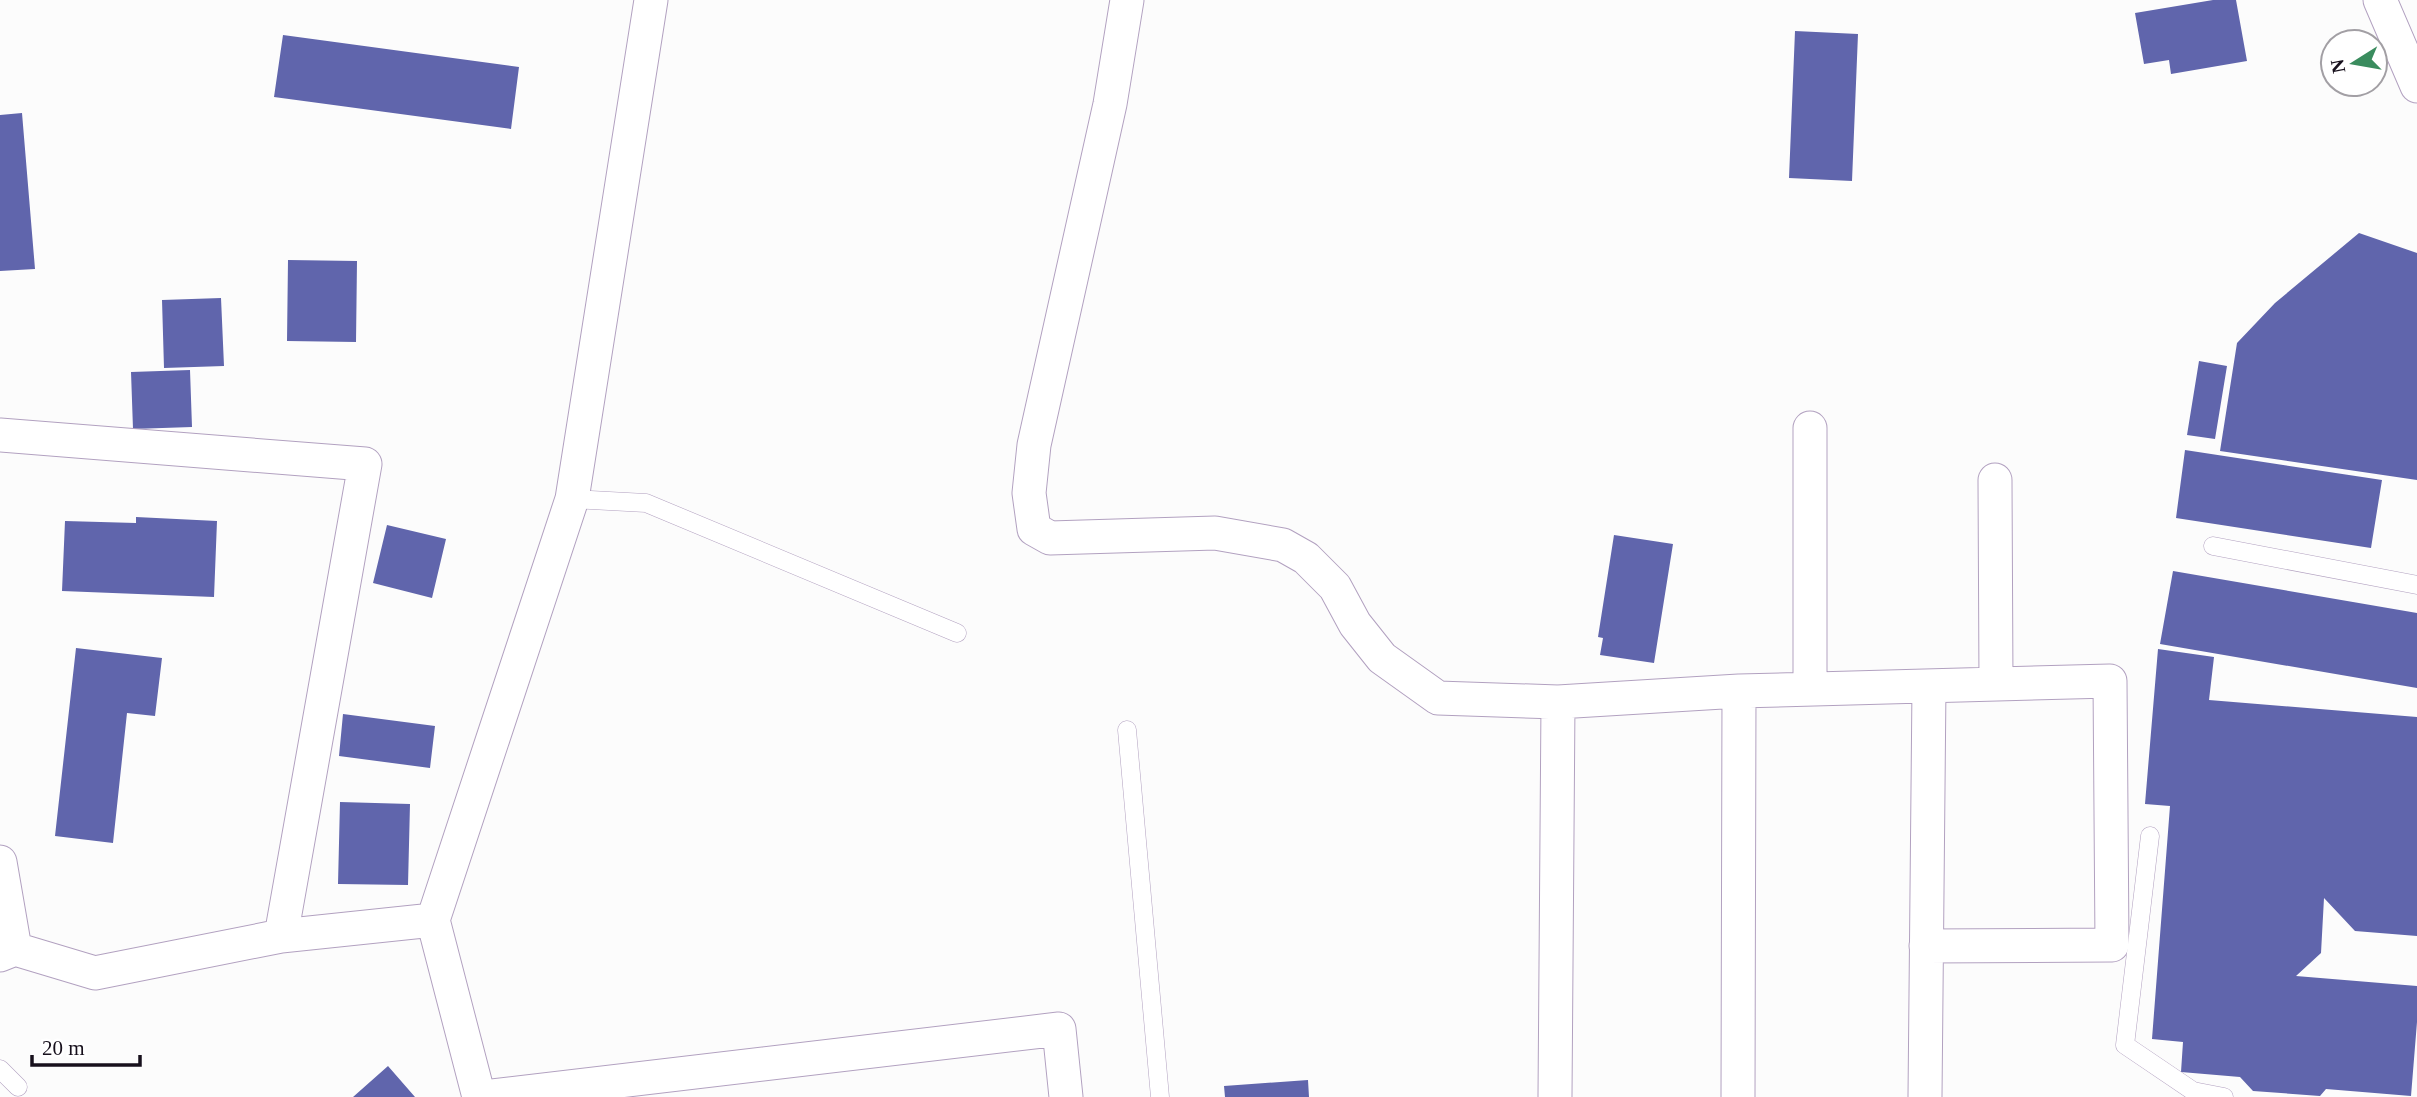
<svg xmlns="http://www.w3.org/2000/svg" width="2417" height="1097" viewBox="0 0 2417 1097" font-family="'Times New Roman',serif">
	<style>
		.building { fill: #6065ac }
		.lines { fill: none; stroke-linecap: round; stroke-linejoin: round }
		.lane-casing { stroke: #b2a1c0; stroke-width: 19 }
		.street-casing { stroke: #b2a1c0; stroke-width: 35 }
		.lane { stroke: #fff; stroke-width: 18 }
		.street { stroke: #fff; stroke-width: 33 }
	</style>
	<rect width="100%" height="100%" fill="#fcfcfc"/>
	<path class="building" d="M 2213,0 L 2236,0 L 2247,61 L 2171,74 L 2169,60 L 2144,64 L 2135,13 Z
		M 1795,31 L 1858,34 L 1852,181 L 1789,178 Z
		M 283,35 L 519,67 L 511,129 L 274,97 Z
		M 22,113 L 35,269 L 0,271 L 0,115 Z
		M 2359,233 L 2417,253 L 2417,480 L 2220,451 L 2237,343 L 2275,303 Z
		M 288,260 L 357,261 L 356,342 L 287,341 Z
		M 221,298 L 224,366 L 164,368 L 162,300 Z
		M 2199,361 L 2227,366 L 2215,439 L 2187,435 Z
		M 190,370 L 192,427 L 133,429 L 131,372 Z
		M 2185,450 L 2382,480 L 2371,548 L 2176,518 Z
		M 136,517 L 217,521 L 214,597 L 62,591 L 65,521 L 136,523 Z
		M 387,525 L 446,539 L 432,598 L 373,583 Z
		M 1614,535 L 1673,544 L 1654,663 L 1600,655 L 1603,638 L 1598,637 Z
		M 2173,571 L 2417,613 L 2417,688 L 2160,644 Z
		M 76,648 L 162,658 L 155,716 L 127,713 L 113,843 L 55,836 Z
		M 2158,649 L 2214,657 L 2209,700 L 2417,717 L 2417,936 L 2355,931 L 2324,898 L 2321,953 L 2296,976 L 2417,986 L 2417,1022 L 2411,1096 L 2326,1089 L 2320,1096 L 2253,1091 L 2240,1077 L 2181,1072 L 2183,1042 L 2152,1039 L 2170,806 L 2145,804 Z
		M 343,714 L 435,726 L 430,768 L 339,756 Z
		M 340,802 L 410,804 L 408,885 L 338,884 Z
		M 388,1066 L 415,1097 L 353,1097 Z
		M 1308,1080 L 1309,1097 L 1225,1097 L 1224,1086 Z"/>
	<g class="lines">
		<g class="lane-casing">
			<path id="lane" d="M 572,499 L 646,503 L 957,633
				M 2213,546 L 2417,585
				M 1127,730 L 1160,1097
				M 2150,836 L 2125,1045 L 2193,1091 L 2224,1097
				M 0,1069 L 18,1087"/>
		</g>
		<g class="street-casing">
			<path id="street" d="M 1127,0 L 1110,104 L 1034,445 L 1029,493 L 1034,529 L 1050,538 L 1215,533 L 1283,545 L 1306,558 L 1335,587 L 1355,624 L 1382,658 L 1438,698 L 1558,702 L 1739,691 L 2110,681 L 2112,945 L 1926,946
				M 2380,0 L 2417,86
				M 1810,428 L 1810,689
				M 0,435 L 365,464 L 281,936
				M 1995,480 L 1996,684
				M 0,862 L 15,949
				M 0,955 L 15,949 L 95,973 L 281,936 L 433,920
				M 479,1097 L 433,920 L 572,499 L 651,0
				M 484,1097 L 1059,1029 L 1066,1097
				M 1555,1097 L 1558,702
				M 1738,1097 L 1739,691
				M 1925,1097 L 1929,686"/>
		</g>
		<use href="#lane" class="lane"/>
		<use href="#street" class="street"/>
	</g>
	<g transform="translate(2354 63) rotate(259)"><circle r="33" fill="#ffffff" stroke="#a29fa4" stroke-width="2"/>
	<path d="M0-5L12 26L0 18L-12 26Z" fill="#3a8c5e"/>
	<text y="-10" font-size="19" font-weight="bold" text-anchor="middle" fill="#17101c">N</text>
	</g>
	<path d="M32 1055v10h108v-10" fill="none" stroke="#17101c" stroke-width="3.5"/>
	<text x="42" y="1055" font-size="21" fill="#17101c" stroke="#ffffff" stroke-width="5" paint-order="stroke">20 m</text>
</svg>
